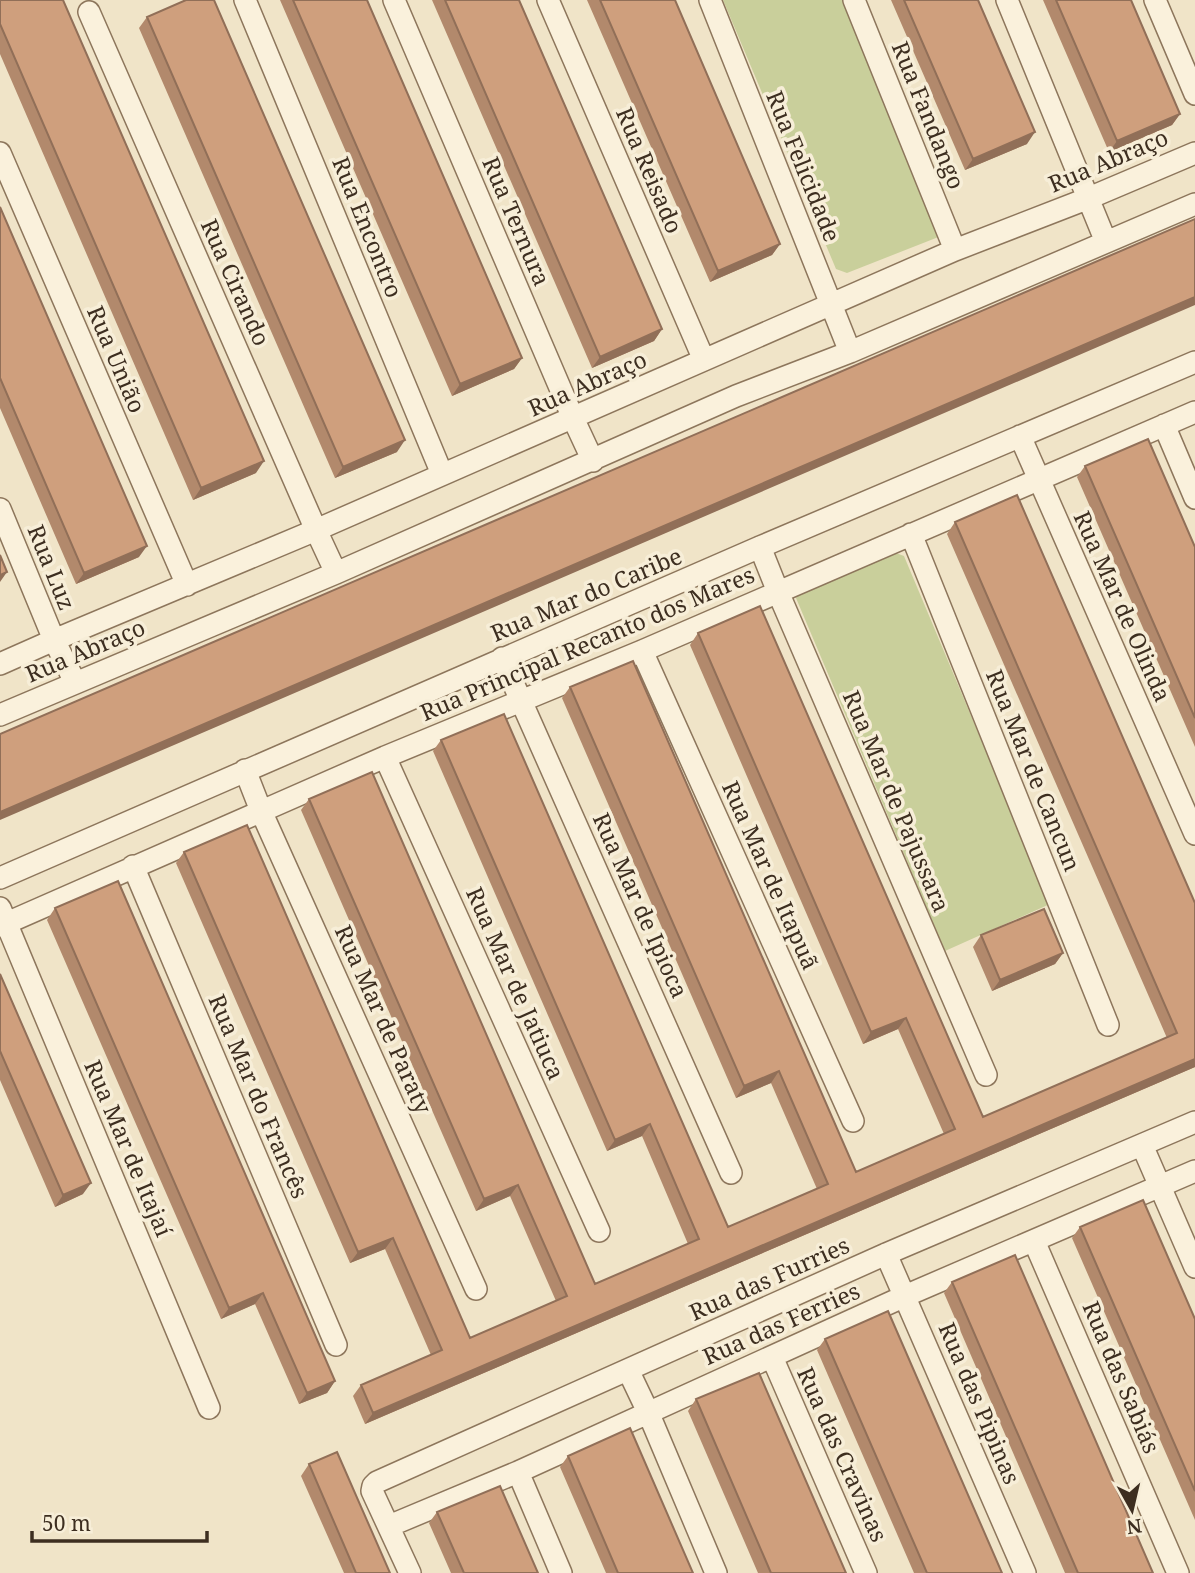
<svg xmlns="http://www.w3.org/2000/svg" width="1195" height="1573" viewBox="0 0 1195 1573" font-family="'Noto Serif',serif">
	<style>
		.green { fill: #c9cf9b }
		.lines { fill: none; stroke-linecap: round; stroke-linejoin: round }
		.street-casing { stroke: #8d765c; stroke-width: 24 }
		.street { stroke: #faf1dc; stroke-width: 21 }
		.wall { fill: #b2896c }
		.shaded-wall { fill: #916f58 }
		.building { fill: #cf9f7d; stroke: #916f58; stroke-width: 2 }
		.labels { text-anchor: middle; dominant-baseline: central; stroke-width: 7; stroke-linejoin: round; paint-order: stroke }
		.street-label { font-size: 23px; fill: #3d2e20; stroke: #f7eed8 }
	</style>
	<rect width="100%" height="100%" fill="#f0e4c8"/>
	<path class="green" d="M 723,0 L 847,0 L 941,236 L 847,273 L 836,269 Z
		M 893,552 L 904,556 L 1050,904 L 945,951 L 796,598 L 799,590 Z"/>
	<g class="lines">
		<g class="street-casing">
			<path id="street" d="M 245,0 L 442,474
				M 394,0 L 573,418 L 593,461
				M 548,0 L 704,360
				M 710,0 L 850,352
				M 854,0 L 955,250
				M 1007,0 L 1106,242
				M 1155,0 L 1195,94
				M 89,12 L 316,530 L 336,573
				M 0,153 L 187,585
				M 1164,425 L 1195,498
				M 1020,436 L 1195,834
				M 0,509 L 54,640 L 75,682
				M 911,534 L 1108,1025
				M 760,547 L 778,592 L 986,1075
				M 642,651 L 853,1121
				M 502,658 L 731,1173
				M 0,664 L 54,640 L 316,530 L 955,250 L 1089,198 L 1195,153
				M 0,715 L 336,573 L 736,396 L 850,352 L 1195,204
				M 385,757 L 599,1231
				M 245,770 L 261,811 L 476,1289
				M 133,866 L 336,1345
				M 0,878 L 760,547 L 1195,362
				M 0,908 L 209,1408
				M 0,926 L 385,757 L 642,651 L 1195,412
				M 1142,1145 L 1195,1267
				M 1034,1241 L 1178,1573
				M 886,1254 L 1025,1573
				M 772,1357 L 866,1573
				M 628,1370 L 648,1412 L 716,1573
				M 518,1472 L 561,1573
				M 389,1526 L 518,1472 L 905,1296 L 1195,1171
				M 410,1573 L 372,1491 L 373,1486 L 377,1482 L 886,1254 L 1195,1122"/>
		</g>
		<use href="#street" class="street"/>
	</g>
	<path class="wall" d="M 0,0 L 256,473 L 193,500 L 0,54 Z
		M 280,0 L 367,0 L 522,358 L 514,369 L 452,396 Z
		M 432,0 L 519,0 L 662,329 L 654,341 L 592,368 Z
		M 587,0 L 675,0 L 780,244 L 772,255 L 710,282 Z
		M 891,0 L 978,0 L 1027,144 L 965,170 Z
		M 1043,0 L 1131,0 L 1180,114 L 1172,125 L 1109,152 Z
		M 147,17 L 397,452 L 335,478 L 139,28 Z
		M 0,207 L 139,557 L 76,584 L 0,408 Z
		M 1085,466 L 1195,547 L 1195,747 L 1077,477 Z
		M 955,522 L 1195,903 L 1195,1067 L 365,1424 L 353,1396 L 361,1385 L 431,1355 L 385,1249 L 350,1263 L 176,863 L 184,852 L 470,1338 L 556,1301 L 510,1196 L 476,1211 L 301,810 L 309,799 L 595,1284 L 688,1244 L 642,1136 L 607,1151 L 433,751 L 441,740 L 728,1227 L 817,1189 L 771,1083 L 736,1098 L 562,698 L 570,687 L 856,1172 L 944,1134 L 898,1029 L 863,1044 L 690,645 L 698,633 L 983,1117 L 1167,1038 L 947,534 Z
		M 55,908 L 335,1381 L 327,1393 L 299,1404 L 255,1304 L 221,1319 L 47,920 Z
		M 981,935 L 1063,953 L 1055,964 L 992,991 L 973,947 Z
		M 0,974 L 83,1194 L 55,1207 L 0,1080 Z
		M 1080,1227 L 1195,1319 L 1195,1520 L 1072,1238 Z
		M 952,1282 L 1153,1573 L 1065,1573 L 944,1293 Z
		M 825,1339 L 1002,1573 L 914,1573 L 817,1350 Z
		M 696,1399 L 846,1573 L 758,1573 L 688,1411 Z
		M 568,1456 L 693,1573 L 606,1573 L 560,1467 Z
		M 309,1464 L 390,1573 L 344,1573 L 301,1476 Z
		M 437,1512 L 538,1573 L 451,1573 L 429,1523 Z"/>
	<path class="shaded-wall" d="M 1180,114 L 1172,125 L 1109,152 L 1117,141 Z
		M 1035,132 L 1027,144 L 965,170 L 973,159 Z
		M 780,244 L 772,255 L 710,282 L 718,271 Z
		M 1195,297 L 1195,305 L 0,820 L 0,812 Z
		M 662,329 L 654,341 L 592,368 L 600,357 Z
		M 522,358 L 514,369 L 452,396 L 460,384 Z
		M 405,440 L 397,452 L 335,478 L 343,467 Z
		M 264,461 L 256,473 L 193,500 L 201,488 Z
		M 147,546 L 139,557 L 76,584 L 84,573 Z
		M 7,572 L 0,582 L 0,575 Z
		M 1063,953 L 1055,964 L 992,991 L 1000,980 Z
		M 906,1018 L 898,1029 L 863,1044 L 871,1032 Z
		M 1195,1059 L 1195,1067 L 365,1424 L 373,1413 Z
		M 779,1071 L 771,1083 L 736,1098 L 744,1086 Z
		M 650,1124 L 642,1136 L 607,1151 L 615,1140 Z
		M 91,1183 L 83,1194 L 55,1207 L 63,1195 Z
		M 518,1185 L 510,1196 L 476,1211 L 484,1199 Z
		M 393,1238 L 385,1249 L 350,1263 L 358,1252 Z
		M 263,1293 L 255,1304 L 221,1319 L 229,1308 Z
		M 335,1381 L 327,1393 L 299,1404 L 307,1393 Z"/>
	<path class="building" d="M 0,0 L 63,0 L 264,461 L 201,488 L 0,24 Z
		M 186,0 L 214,0 L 405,440 L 343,467 L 147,17 Z
		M 293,0 L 367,0 L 522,358 L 460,384 Z
		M 445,0 L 519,0 L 662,329 L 600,357 Z
		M 600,0 L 675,0 L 780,244 L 718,271 Z
		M 904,0 L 978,0 L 1035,132 L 973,159 Z
		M 1056,0 L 1131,0 L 1180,114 L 1117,141 Z
		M 0,207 L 147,546 L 84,573 L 0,378 Z
		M 1195,219 L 1195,297 L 0,812 L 0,734 Z
		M 1148,439 L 1195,547 L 1195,718 L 1085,466 Z
		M 1017,495 L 1195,903 L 1195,1059 L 373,1413 L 361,1385 L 442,1350 L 393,1238 L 358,1252 L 184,852 L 247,825 L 470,1338 L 567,1296 L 518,1185 L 484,1199 L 309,799 L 372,772 L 595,1284 L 699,1239 L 650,1124 L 615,1140 L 441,740 L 504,714 L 728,1227 L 828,1184 L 779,1071 L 744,1086 L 570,687 L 633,661 L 856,1172 L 955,1129 L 906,1018 L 871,1032 L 698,633 L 760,606 L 983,1117 L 1177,1033 L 955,522 Z
		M 0,555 L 7,572 L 0,575 Z
		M 118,881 L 335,1381 L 307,1393 L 263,1293 L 229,1308 L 55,908 Z
		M 1044,909 L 1063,953 L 1000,980 L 981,935 Z
		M 0,974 L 91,1183 L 63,1195 L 0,1051 Z
		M 1143,1200 L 1195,1319 L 1195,1491 L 1080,1227 Z
		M 1015,1255 L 1153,1573 L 1078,1573 L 952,1282 Z
		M 888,1311 L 1002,1573 L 927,1573 L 825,1339 Z
		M 759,1373 L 846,1573 L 771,1573 L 696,1399 Z
		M 630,1428 L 693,1573 L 618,1573 L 568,1456 Z
		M 337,1452 L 390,1573 L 356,1573 L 309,1464 Z
		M 500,1486 L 538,1573 L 464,1573 L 437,1512 Z"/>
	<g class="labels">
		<g class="street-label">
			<text transform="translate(929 115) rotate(68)">Rua Fandango</text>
			<text transform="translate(1108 160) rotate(-23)">Rua Abraço</text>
			<text transform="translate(804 166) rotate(68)">Rua Felicidade</text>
			<text transform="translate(650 170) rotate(67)">Rua Reisado</text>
			<text transform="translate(517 221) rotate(67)">Rua Ternura</text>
			<text transform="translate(368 227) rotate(68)">Rua Encontro</text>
			<text transform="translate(236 282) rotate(66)">Rua Cirando</text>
			<text transform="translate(117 359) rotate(67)">Rua União</text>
			<text transform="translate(587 383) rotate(-24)">Rua Abraço</text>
			<text transform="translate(52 567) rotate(68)">Rua Luz</text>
			<text transform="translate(586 594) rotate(-23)">Rua Mar do Caribe</text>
			<text transform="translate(1123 606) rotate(66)">Rua Mar de Olinda</text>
			<text transform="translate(587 643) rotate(-23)">Rua Principal Recanto dos Mares</text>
			<text transform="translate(85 650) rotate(-23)">Rua Abraço</text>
			<text transform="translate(1034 770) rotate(68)">Rua Mar de Cancun</text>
			<text transform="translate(897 801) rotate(67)">Rua Mar de Pajussara</text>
			<text transform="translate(771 875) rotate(66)">Rua Mar de Itapuã</text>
			<text transform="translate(641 905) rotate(66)">Rua Mar de Ipioca</text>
			<text transform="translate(516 983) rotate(66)">Rua Mar de Jatiuca</text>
			<text transform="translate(384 1019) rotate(66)">Rua Mar de Paraty</text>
			<text transform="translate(259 1096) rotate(67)">Rua Mar do Francês</text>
			<text transform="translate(129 1148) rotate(67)">Rua Mar de Itajaí</text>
			<text transform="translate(769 1278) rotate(-24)">Rua das Furries</text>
			<text transform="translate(781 1323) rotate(-24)">Rua das Ferries</text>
			<text transform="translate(1122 1377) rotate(67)">Rua das Sabiás</text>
			<text transform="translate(980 1403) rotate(67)">Rua das Pipinas</text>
			<text transform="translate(843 1454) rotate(66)">Rua das Cravinas</text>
		</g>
	</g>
	<g transform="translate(1132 1510) rotate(172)" stroke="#f7eed8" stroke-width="5" paint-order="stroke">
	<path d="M0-5L12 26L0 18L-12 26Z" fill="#3d2e20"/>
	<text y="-10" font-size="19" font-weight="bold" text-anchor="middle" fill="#3d2e20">N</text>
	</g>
	<path d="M32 1531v10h175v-10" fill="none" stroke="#3d2e20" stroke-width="3.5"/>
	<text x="42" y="1531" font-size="21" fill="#3d2e20" stroke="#f7eed8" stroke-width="5" paint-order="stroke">50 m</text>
</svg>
